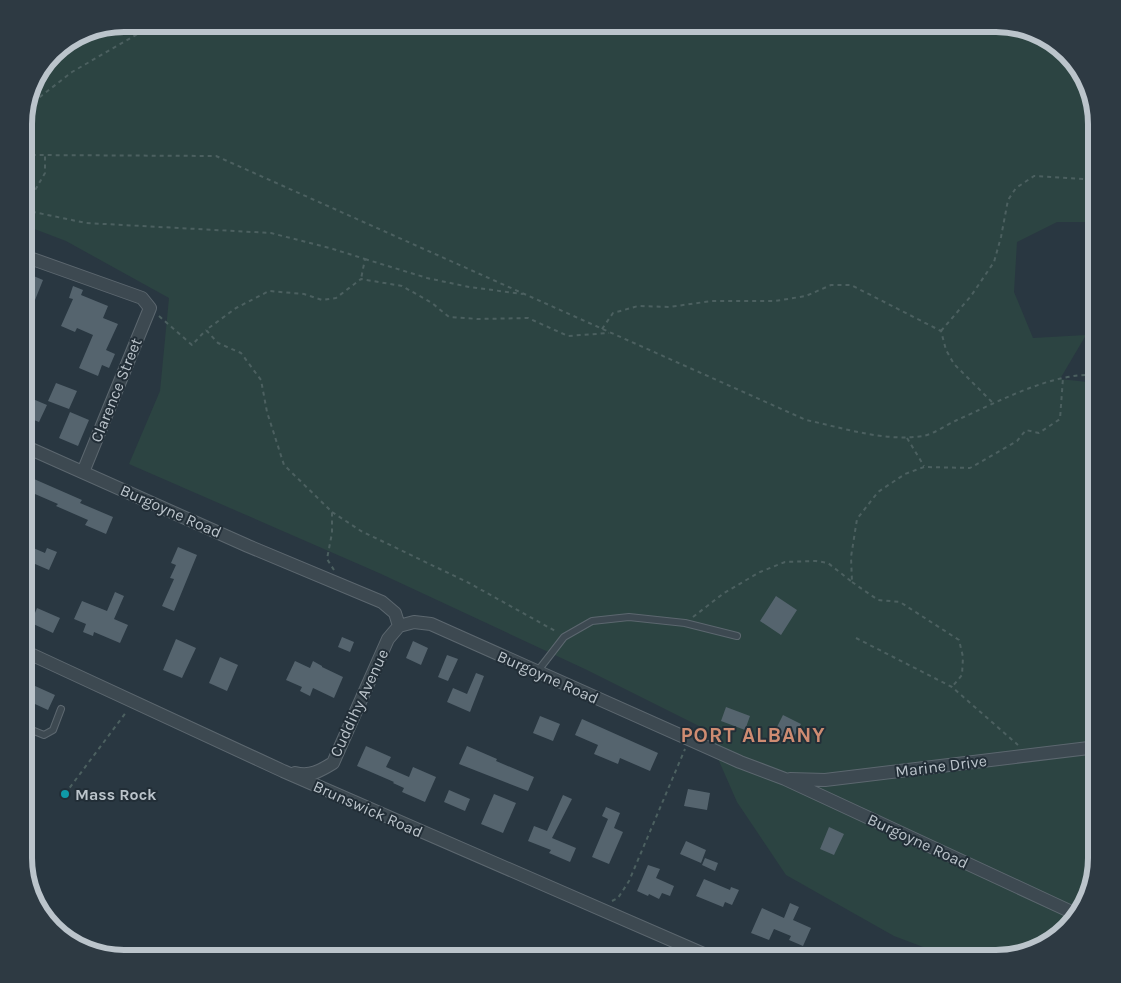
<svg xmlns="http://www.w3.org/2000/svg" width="1121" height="983" viewBox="0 0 1121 983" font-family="Karla,sans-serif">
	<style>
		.green { fill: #2c4442 }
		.building { fill: #55646e }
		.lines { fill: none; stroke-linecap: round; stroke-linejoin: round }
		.lane-casing { stroke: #5c676f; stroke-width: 8 }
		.street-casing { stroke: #5c676f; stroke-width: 14 }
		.path { stroke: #4c6060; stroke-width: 2; stroke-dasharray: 4 4; stroke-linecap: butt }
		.lane { stroke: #3d4951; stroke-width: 6 }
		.street { stroke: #3d4951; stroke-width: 12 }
		.culture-dot { fill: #0f9aa8; stroke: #222e37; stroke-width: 2 }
		.labels { text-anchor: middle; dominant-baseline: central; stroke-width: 4; stroke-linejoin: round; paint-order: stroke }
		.street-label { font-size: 16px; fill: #bbc4cb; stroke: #222e37 }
		.poi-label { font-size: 16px; font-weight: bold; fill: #bbc4cb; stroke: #222e37; text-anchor: start }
		.district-label { font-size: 21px; font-weight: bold; letter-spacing: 1px; fill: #cf8c72; stroke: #222e37 }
		.rim { fill: none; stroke: #bbc4cb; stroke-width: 6 }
	</style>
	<rect width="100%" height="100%" fill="#293741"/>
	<path class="green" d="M 124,24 L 997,24 L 1035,31 L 1068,53 L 1089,86 L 1097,124 L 1097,222 L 1057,222 L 1017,242 L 1014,292 L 1033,338 L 1086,335 L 1060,379 L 1097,383 L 1097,865 L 1089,897 L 1068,930 L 1035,951 L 997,959 L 955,959 L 894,936 L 786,875 L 737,802 L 705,729 L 587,670 L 379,573 L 129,464 L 160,391 L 169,298 L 66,241 L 24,225 L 24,117 L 34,80 L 58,49 L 86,31 Z"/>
	<path class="building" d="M 24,272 L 43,280 L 35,300 L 24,295 Z
		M 73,286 L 83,290 L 81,295 L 108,306 L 103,318 L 118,324 L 106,350 L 115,354 L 109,368 L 102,365 L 98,376 L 79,368 L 93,335 L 77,328 L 75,332 L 61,326 L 73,299 L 69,298 Z
		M 56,383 L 77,391 L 69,409 L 48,401 Z
		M 28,397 L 47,405 L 39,422 L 24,416 L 24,406 Z
		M 70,412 L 89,420 L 78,446 L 59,438 Z
		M 34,479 L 82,500 L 80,503 L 113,517 L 106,534 L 85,525 L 88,520 L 56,506 L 58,504 L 28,491 Z
		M 24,544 L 45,553 L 47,548 L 57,552 L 49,570 L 35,564 L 24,588 Z
		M 178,547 L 197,555 L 174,611 L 162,606 L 174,579 L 170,578 L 176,565 L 171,563 Z
		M 115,592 L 124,596 L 114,619 L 128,625 L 120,643 L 94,632 L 93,636 L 83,632 L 86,624 L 74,619 L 82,601 L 107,611 Z
		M 776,596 L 797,610 L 781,635 L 760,621 Z
		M 37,608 L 60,618 L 53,633 L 31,623 Z
		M 342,637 L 354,642 L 350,652 L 338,647 Z
		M 176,639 L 196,648 L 182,678 L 163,670 Z
		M 413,641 L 428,648 L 421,665 L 406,658 Z
		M 447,655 L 458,659 L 448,681 L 438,677 Z
		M 220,657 L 238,665 L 227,691 L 209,683 Z
		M 295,661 L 310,668 L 313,661 L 322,666 L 322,667 L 343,677 L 334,698 L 313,688 L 310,696 L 300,691 L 302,687 L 286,680 Z
		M 476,673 L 484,676 L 470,712 L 447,702 L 453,688 L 467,694 Z
		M 24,681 L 55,695 L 48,710 L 24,699 Z
		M 726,707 L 750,716 L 745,730 L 721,721 Z
		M 783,715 L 801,724 L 791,742 L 774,733 Z
		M 540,716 L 560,724 L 553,741 L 533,733 Z
		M 582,719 L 658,753 L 650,771 L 620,758 L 618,764 L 594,754 L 598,745 L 575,735 Z
		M 366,746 L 391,757 L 386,767 L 409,777 L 413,767 L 436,777 L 425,802 L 402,792 L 404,788 L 393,783 L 394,782 L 357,766 Z
		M 467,746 L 497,759 L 496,761 L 534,777 L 528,791 L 459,764 Z
		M 688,789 L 710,793 L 707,810 L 684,806 Z
		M 449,790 L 470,799 L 465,811 L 444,802 Z
		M 494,794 L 516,803 L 503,833 L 481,824 Z
		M 563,795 L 572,799 L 552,838 L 576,848 L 570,862 L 549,853 L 551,850 L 528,841 L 534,826 L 547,831 Z
		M 606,807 L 620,813 L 614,828 L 623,832 L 609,864 L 592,857 L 608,819 L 602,816 Z
		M 829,827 L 844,834 L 834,855 L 820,849 Z
		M 686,841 L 706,850 L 701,863 L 680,854 Z
		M 705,858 L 718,863 L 715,871 L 702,865 Z
		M 648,865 L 660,869 L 656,878 L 674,886 L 670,896 L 662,893 L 659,899 L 649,894 L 648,896 L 637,891 Z
		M 704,879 L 730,890 L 731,887 L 739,890 L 732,905 L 725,902 L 723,907 L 696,896 Z
		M 790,903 L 799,907 L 793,920 L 811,928 L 803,946 L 789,940 L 791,936 L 774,929 L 769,940 L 751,933 L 762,908 L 784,918 Z"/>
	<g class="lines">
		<g class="lane-casing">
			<path id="lane" d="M 537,672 L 564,637 L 592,621 L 629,617 L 685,623 L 737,636
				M 24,727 L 44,735 L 53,730 L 61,709
				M 66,938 L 129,959"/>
		</g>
		<g class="street-casing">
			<path id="street" d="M 1065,51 L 1075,63
				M 24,256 L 142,298 L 150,308 L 83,472
				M 24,446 L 248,546 L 382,602 L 395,613 L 399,626
				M 399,626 L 414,622 L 431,624 L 740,762 L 785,779 L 1078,915
				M 24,651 L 283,771 L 715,959
				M 295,773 C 310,777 320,771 333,763 L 388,639 L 399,626
				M 790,779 L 825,780 L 1097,747"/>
		</g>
		<path class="path" d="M 27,107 L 72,72 L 155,24
			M 24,153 L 30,155 L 216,156 L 806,420 C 844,428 884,442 923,436 C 934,434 946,425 957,420 C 998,402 1052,372 1097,375
			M 24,201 L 34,192 L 45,173 L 45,155
			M 24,210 L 86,223 L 271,233 L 333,249 L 365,259 L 361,279
			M 365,259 L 427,278 L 469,287 L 523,294
			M 159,316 L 192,345 L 206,330
			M 602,329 L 613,313 L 638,306 L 669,307 L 712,301 L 775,301 L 806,296 L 831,285 L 851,285 L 941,331 L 946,350 L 954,364 L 994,404
			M 941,331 L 971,296 L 994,262 L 1001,237 L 1008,200 L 1016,188 L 1034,176 L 1097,180
			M 907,438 L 924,466
			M 332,512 L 361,531 L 469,583 L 557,632
			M 334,570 L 327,559 L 332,533 L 332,512 L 284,465 L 267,412 L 261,380 L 241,353 L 218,343 L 206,330 L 236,308 L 269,291 L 304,294 L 322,300 L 336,298 L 361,279 L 402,286 L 432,303 L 449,317 L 478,319 L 528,318 L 568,336 L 609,333
			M 852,582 L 878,600 L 900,602 L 959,640 L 963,657 L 962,675 L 952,687
			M 693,617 L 724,593 L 760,572 L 785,562 L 816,561 L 828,563 L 852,582 L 851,557 L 857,519 L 878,492 L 905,474 L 924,467 L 970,468 L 1017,441 L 1026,430 L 1039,433 L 1060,419 L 1063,378
			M 856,638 L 952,687 L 1018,745
			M 65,794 L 127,711
			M 612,901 L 618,898 L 629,881 L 685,749"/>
		<use href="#lane" class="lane"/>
		<use href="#street" class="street"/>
	</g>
	<circle class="culture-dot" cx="65" cy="794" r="5"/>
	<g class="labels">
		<g class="street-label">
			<text transform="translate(116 390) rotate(-68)">Clarence Street</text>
			<text transform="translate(171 511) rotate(24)">Burgoyne Road</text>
			<text transform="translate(548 677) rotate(24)">Burgoyne Road</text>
			<text transform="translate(359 703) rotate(-65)">Cuddihy Avenue</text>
			<text transform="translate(941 766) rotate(-7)">Marine Drive</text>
			<text transform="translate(368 809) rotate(24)">Brunswick Road</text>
			<text transform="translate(918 841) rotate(25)">Burgoyne Road</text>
		</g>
		<g class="poi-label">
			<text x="75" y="794">Mass Rock</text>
		</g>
		<g class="district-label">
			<text x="753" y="735">PORT ALBANY</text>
		</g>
	</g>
	<path d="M0 0H1121V983H0ZM124 32H996A92 92 0 0 1 1088 124V858A92 92 0 0 1 996 950H124A92 92 0 0 1 32 858V124A92 92 0 0 1 124 32Z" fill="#2e3a43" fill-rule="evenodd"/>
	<path class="rim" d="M124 32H996A92 92 0 0 1 1088 124V858A92 92 0 0 1 996 950H124A92 92 0 0 1 32 858V124A92 92 0 0 1 124 32Z"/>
</svg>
